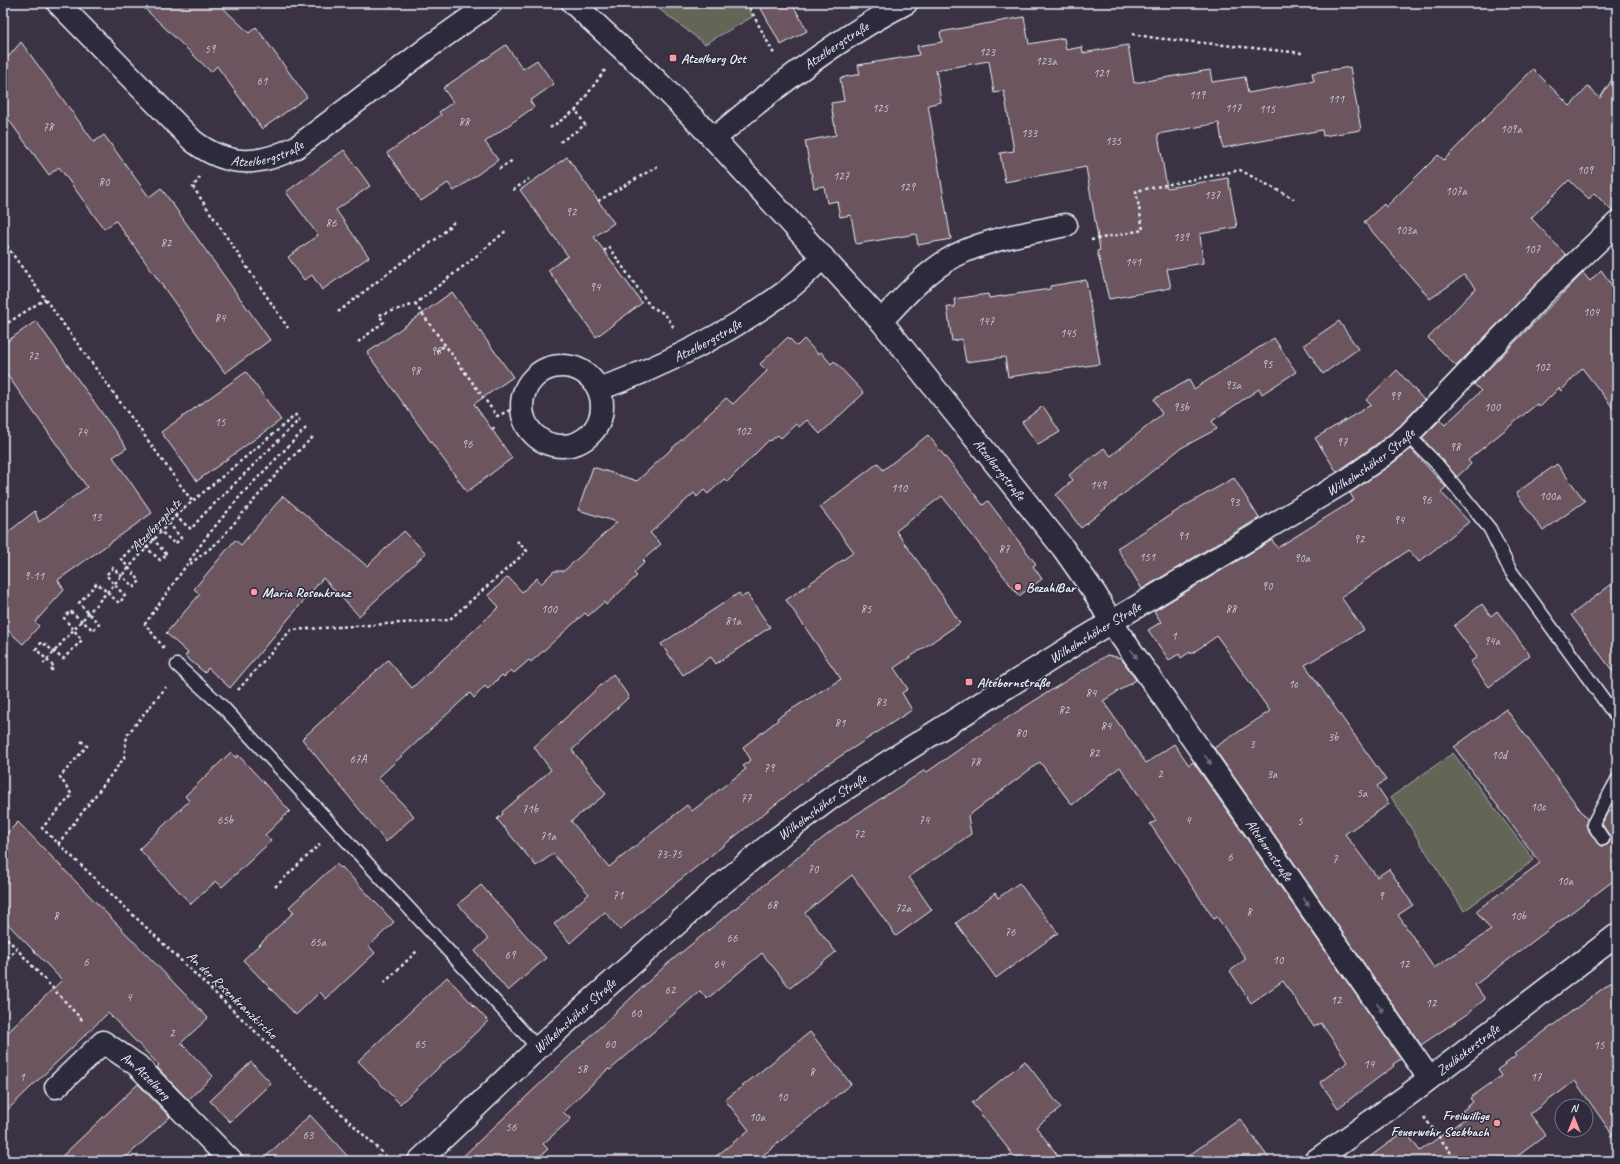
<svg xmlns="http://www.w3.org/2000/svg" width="1620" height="1164" viewBox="0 0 1620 1164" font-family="Caveat,sans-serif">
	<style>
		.green { fill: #636657; stroke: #a6aca8 }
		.building { fill: #6c555e; stroke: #e8f1f8 }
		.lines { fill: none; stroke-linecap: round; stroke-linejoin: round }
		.service-casing { stroke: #e8f1f8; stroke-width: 15 }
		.minor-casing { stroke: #e8f1f8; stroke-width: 25 }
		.secondary-casing { stroke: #e8f1f8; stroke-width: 25 }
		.path { stroke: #e8f1f8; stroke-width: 2.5; stroke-dasharray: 3 3; stroke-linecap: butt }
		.service { stroke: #2f2a3d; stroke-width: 12 }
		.minor { stroke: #2f2a3d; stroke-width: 22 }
		.secondary { stroke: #2f2a3d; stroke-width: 22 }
		.oneway { fill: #70707e }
		.poi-dot { fill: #ff9aa2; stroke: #2f2a3d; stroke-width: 1.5 }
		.labels { text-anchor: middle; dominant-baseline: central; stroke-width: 3; stroke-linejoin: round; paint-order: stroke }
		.number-label { font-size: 12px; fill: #c9cad2 }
		.street-label { font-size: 14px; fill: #e8f1f8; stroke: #2f2a3d }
		.poi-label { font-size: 14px; font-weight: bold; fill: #e8f1f8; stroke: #2f2a3d; text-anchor: start }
	</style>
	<rect width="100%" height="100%" fill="#3b3344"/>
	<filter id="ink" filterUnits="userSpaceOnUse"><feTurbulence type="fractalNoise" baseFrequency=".025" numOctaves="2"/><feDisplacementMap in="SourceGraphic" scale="8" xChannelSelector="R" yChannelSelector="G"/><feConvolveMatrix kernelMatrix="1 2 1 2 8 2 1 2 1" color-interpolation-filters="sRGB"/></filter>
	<g filter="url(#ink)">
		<path class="green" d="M 651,3 L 748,3 L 752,17 L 705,44 Z
			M 1453,753 L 1534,860 L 1464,911 L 1391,797 Z"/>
		<path class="building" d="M 139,3 L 218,3 L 249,33 L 256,27 L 307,97 L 262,129 L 217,66 L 211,72 Z
			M 758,3 L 792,3 L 807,31 L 781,45 Z
			M 1024,17 L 1029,44 L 1064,38 L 1066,50 L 1082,47 L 1083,53 L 1128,45 L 1134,83 L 1210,70 L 1212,82 L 1245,77 L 1248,93 L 1314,81 L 1312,73 L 1350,67 L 1361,130 L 1323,136 L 1322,130 L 1223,148 L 1219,123 L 1158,134 L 1167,188 L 1228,178 L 1237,227 L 1200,234 L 1203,263 L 1167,269 L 1171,288 L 1109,299 L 1097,251 L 1100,250 L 1086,167 L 1005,182 L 1000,153 L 1014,151 L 1004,91 L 994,93 L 989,61 L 936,70 L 941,102 L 928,105 L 951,239 L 918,245 L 916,234 L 856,244 L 851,215 L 840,217 L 837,201 L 827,203 L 824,186 L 814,188 L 805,141 L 836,135 L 831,103 L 844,101 L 840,78 L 860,74 L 858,65 L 919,55 L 917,46 L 942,42 L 940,32 Z
			M 21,42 L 94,142 L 104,135 L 149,197 L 161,188 L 270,340 L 225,373 L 116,221 L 104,229 L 59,167 L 49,175 L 3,112 L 3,63 Z
			M 506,45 L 523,69 L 537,60 L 554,84 L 530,101 L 534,107 L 485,142 L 498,160 L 454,191 L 448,183 L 421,201 L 387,153 L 441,115 L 439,112 L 453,102 L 443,88 Z
			M 1533,69 L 1570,106 L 1588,87 L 1600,98 L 1617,72 L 1617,211 L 1613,212 L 1594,193 L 1589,199 L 1569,180 L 1531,218 L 1566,255 L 1456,366 L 1428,338 L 1476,288 L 1464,275 L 1430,299 L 1364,222 L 1384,204 L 1386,207 L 1438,155 L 1444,160 Z
			M 344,150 L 370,186 L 336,210 L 369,257 L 322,290 L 312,275 L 304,280 L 288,257 L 318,235 L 286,192 Z
			M 567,157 L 614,223 L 594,237 L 642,303 L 596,337 L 548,270 L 568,256 L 520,190 Z
			M 1601,270 L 1617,292 L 1617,413 L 1582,368 L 1561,391 L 1559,388 L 1540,407 L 1537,404 L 1468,460 L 1471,464 L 1457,477 L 1422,438 L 1440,420 L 1445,425 L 1481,391 L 1474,384 L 1583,273 L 1590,281 Z
			M 1086,280 L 1100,364 L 1008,377 L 1005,357 L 966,362 L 962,339 L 952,341 L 947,307 L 955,307 L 954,299 L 988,294 L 989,298 L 1050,289 L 1050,286 Z
			M 452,292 L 513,377 L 474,404 L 512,458 L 467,492 L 367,353 Z
			M 36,321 L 127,448 L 113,457 L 152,513 L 58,580 L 64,590 L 35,622 L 39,626 L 23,644 L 3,626 L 3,536 L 35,511 L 39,522 L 87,487 L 3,369 L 3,344 Z
			M 1339,321 L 1358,349 L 1323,374 L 1304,345 Z
			M 788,337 L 797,346 L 804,339 L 818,354 L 821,352 L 831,364 L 834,361 L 864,393 L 820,434 L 807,420 L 799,427 L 796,424 L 781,438 L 778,435 L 770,441 L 769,440 L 727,482 L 724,479 L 708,494 L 704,490 L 697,497 L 694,493 L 650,533 L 661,544 L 643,560 L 645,562 L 634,573 L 637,576 L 606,605 L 604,602 L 588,616 L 585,613 L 531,662 L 529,660 L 514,673 L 511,670 L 504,677 L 502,675 L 488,689 L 485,686 L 474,698 L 470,693 L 378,778 L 414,816 L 386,842 L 302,739 L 388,660 L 412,688 L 499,607 L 488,595 L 508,577 L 522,592 L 537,578 L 541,584 L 554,571 L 564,571 L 617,522 L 578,510 L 593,467 L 637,481 L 726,398 L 733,404 L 767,371 L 760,364 Z
			M 1274,338 L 1296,372 L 1262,394 L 1259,389 L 1212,421 L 1217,429 L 1181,448 L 1081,528 L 1056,495 L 1073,480 L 1069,475 L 1104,448 L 1111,456 L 1162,414 L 1154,399 L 1189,380 L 1194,389 Z
			M 1397,370 L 1424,400 L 1400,426 L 1374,446 L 1337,472 L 1315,438 L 1371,405 L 1366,400 Z
			M 246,372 L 281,420 L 197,481 L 161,432 Z
			M 1043,406 L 1060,432 L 1038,445 L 1022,422 Z
			M 928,435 L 983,505 L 988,501 L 1036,564 L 1033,566 L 1042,579 L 1019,596 L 942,496 L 896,531 L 941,594 L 960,623 L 894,668 L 908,689 L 902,693 L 912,710 L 819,770 L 652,902 L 620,930 L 605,912 L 570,943 L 554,924 L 589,894 L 553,854 L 536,866 L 497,819 L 503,814 L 502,812 L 551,770 L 534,747 L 613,674 L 629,697 L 572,750 L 606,794 L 571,821 L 609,867 L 687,805 L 692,811 L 746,769 L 743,766 L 751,760 L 743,747 L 778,720 L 777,718 L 841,679 L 786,600 L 854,552 L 820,507 L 878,463 L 883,470 Z
			M 1411,449 L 1446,487 L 1441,492 L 1469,522 L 1419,562 L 1409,550 L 1341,597 L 1364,630 L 1305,665 L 1386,780 L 1377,786 L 1389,804 L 1345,834 L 1377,877 L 1389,869 L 1413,905 L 1398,915 L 1434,968 L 1491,930 L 1476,911 L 1540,863 L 1454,747 L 1506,709 L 1587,819 L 1587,828 L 1600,846 L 1607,845 L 1610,842 L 1609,835 L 1602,824 L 1607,813 L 1617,806 L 1617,878 L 1475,985 L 1485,999 L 1467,1014 L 1421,1045 L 1214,748 L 1270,711 L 1217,636 L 1191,654 L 1190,652 L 1181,658 L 1179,654 L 1169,660 L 1148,630 L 1161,622 L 1154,611 L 1272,540 L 1277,548 L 1354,500 L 1350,493 L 1389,466 Z
			M 1557,464 L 1585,501 L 1543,531 L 1516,493 Z
			M 1234,478 L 1259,518 L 1142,589 L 1117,548 L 1188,504 Z
			M 283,496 L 367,566 L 404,531 L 426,553 L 359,616 L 323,578 L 230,688 L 208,668 L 205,673 L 185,656 L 188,653 L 166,633 L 200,594 L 194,589 L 235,540 L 241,545 Z
			M 1617,580 L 1617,677 L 1571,615 Z
			M 739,593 L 742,597 L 747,594 L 770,627 L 716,664 L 711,657 L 683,675 L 661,644 Z
			M 1482,604 L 1491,616 L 1497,611 L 1530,655 L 1489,687 L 1470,662 L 1477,657 L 1454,626 Z
			M 1107,655 L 1121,658 L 1136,680 L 1103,701 L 1146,763 L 1174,744 L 1189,765 L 1193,762 L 1401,1059 L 1393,1064 L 1394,1066 L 1338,1108 L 1320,1082 L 1348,1062 L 1321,1023 L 1314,1027 L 1283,981 L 1251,1003 L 1230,971 L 1246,959 L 1217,917 L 1214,919 L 1150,824 L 1156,821 L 1120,767 L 1072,805 L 1040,762 L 968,816 L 971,834 L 909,877 L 932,910 L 896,936 L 852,875 L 805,913 L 836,952 L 790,988 L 762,953 L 707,999 L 700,991 L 610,1070 L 608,1069 L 563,1112 L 571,1119 L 543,1144 L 548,1149 L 535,1161 L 458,1161 L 666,965 L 797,858 L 840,825 L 925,770 L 927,772 L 977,737 Z
			M 231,752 L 236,758 L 238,755 L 290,811 L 265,835 L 271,841 L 250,861 L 222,887 L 216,881 L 191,904 L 139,849 L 189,801 L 185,796 Z
			M 18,822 L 208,1018 L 181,1043 L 213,1076 L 188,1100 L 157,1067 L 159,1065 L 108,1013 L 3,1114 L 3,1037 L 62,980 L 3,919 L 3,837 Z
			M 336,864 L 341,868 L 342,867 L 394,922 L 369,946 L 375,953 L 326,999 L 320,992 L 296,1015 L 243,960 L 294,912 L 289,907 Z
			M 1019,883 L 1058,933 L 996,978 L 956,923 L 995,893 L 998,898 Z
			M 481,885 L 546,958 L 508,991 L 475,951 L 488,939 L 458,904 Z
			M 447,977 L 488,1021 L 400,1104 L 358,1061 Z
			M 1617,978 L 1617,1141 L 1575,1081 L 1530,1114 L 1546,1135 L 1511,1161 L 1364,1161 L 1405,1131 L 1420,1151 L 1467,1117 L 1462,1111 L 1473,1102 L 1470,1098 L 1501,1076 L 1497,1070 L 1516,1056 L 1514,1054 Z
			M 810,1032 L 851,1084 L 756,1161 L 710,1161 L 749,1130 L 725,1100 Z
			M 1025,1061 L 1061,1108 L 1036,1127 L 1062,1161 L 1018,1161 L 972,1103 Z
			M 251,1062 L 271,1083 L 230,1122 L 210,1101 Z
			M 138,1084 L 170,1117 L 122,1161 L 57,1161 Z
			M 310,1115 L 352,1161 L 261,1161 Z
			M 1240,1119 L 1271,1161 L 1181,1161 Z"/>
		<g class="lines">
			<g class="service-casing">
				<path id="service" d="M 1408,435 L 1437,464 L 1490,529 L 1510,570 L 1617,718
					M 177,665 L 223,707 L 538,1048
					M 1603,839 L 1593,824 L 1617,780"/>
			</g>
			<g class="minor-casing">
				<g id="minor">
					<path id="s1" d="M 58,3 L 193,141 C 228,168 261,166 298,146 L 429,47 L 491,3"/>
					<path id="s2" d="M 573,3 L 656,80 L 714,139 L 881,321 L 1063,548 L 1096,595 L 1111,622 L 1429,1078"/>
					<path id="s3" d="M 714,139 C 771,90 839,37 906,3"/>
					<path d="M 881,321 C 901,300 921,277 946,261 C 978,240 1029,233 1066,225"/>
					<circle cx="562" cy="406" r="40"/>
					<path id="s4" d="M 599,389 C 662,367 731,332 785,292 C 798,282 811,269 823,257"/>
					<path id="s5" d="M 56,1087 L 103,1042 L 137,1065 L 231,1161"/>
					<path id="s6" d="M 1315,1161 L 1408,1095 L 1617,935"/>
				</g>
			</g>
			<g class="secondary-casing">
				<g id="secondary">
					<path id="s7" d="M 419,1161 L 538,1048 L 716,889 L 775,840 L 831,798 L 1083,639 L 1349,479 L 1382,456 L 1408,435 L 1543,294 L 1617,223"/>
				</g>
			</g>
			<path class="path" d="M 747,3 L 774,54
				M 1132,34 L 1155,38 L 1302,53
				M 550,128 L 576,110 L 605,70
				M 560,142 L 585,125 L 576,110
				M 499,169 L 513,160
				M 200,177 L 193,187 L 288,328
				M 513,190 L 529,179
				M 598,201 L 658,166
				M 1091,240 L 1143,230 L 1136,191 L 1240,170 L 1294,199
				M 3,241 L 192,501
				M 604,251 L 609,247 L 650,306 L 665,314 L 674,328
				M 415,304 L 497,416 L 510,410
				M 338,312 L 401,263 L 439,237 L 455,221
				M 3,326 L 45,299
				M 358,342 L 384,322 L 379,315 L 415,304 L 474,258 L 507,230
				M 436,351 L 446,345
				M 492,429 L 497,426
				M 190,564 L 217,543 L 288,461 L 313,437
				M 164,648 L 145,624 L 207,536 L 242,494 L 306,428
				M 43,664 L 175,516 L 297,414
				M 51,671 L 54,667 L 36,649 L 42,642 L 63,659 L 82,640 L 64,618 L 70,611 L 93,630 L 99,624 L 79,603 L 97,583 L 119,603 L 125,596 L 106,575 L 113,568 L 134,587 L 140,581 L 121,559 L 139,541 L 160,560 L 167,555 L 148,533 L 155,526 L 175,544 L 181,538 L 164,517 L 170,512 L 191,529 L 203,515 L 300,419
				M 238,690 L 291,630 L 449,620 L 527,551 L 517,541
				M 81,741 L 87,746 L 60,777 L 72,795 L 42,828 L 391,1161
				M 58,844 L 124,758 L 127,735 L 166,687
				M 275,887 L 320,844
				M 3,934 L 83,1021
				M 3,962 L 17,949
				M 384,983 L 418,950
				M 1424,1117 L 1457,1161"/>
			<use href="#service" class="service"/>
			<use href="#minor" class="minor"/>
			<use href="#secondary" class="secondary"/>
		</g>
		<defs><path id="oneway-solid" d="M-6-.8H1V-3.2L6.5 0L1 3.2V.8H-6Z"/></defs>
		<g class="oneway">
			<use href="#oneway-solid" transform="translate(1134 654) rotate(55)"/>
			<use href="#oneway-solid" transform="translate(1208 760) rotate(55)"/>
			<use href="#oneway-solid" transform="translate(1306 902) rotate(55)"/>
			<use href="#oneway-solid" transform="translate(1380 1008) rotate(55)"/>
		</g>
	</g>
	<g class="poi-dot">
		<rect x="669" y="54" width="8" height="8" rx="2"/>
		<circle cx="1018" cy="587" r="4"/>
		<circle cx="254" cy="592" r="4"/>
		<rect x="965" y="678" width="8" height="8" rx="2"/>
		<circle cx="1497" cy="1123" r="4"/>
	</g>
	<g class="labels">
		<g class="number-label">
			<text x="210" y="49">59</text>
			<text x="987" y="52">123</text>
			<text x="1046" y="61">123a</text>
			<text x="1101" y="73">121</text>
			<text x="262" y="81">61</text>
			<text x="1197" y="95">119</text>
			<text x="1336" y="99">111</text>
			<text x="880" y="108">125</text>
			<text x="1233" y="108">117</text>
			<text x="1267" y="109">115</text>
			<text x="464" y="122">88</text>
			<text x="48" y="127">78</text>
			<text x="1511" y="129">109a</text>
			<text x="1029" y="133">133</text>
			<text x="1113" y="141">135</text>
			<text x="1585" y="170">109</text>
			<text x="841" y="176">127</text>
			<text x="104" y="182">80</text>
			<text x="907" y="187">129</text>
			<text x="1456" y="191">107a</text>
			<text x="1212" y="195">137</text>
			<text x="571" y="212">92</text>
			<text x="331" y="223">86</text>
			<text x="1406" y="230">103a</text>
			<text x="1181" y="237">139</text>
			<text x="166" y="243">82</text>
			<text x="1532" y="249">107</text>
			<text x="1133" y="262">141</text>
			<text x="595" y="287">94</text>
			<text x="1591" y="312">104</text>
			<text x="220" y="318">84</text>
			<text x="986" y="321">147</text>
			<text x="1068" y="333">145</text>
			<text x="436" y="351">98</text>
			<text x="33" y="356">72</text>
			<text x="1267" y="364">95</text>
			<text x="1542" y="367">102</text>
			<text x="415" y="371">98</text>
			<text x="1233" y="385">93a</text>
			<text x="1395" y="396">99</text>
			<text x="1181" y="407">93b</text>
			<text x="1492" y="407">100</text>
			<text x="220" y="422">15</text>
			<text x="743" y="431">102</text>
			<text x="82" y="432">74</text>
			<text x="1342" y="442">97</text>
			<text x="467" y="444">96</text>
			<text x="1455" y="447">98</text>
			<text x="1098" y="485">149</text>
			<text x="899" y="488">110</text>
			<text x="1550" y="496">100a</text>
			<text x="1426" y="500">96</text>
			<text x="1234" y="502">93</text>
			<text x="96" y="517">13</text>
			<text x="1399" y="520">94</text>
			<text x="1183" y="536">91</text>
			<text x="1359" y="539">92</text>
			<text x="1004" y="549">87</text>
			<text x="1147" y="557">151</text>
			<text x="1302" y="558">90a</text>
			<text x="34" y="576">9-11</text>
			<text x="1267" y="586">90</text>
			<text x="549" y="609">100</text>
			<text x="866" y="609">85</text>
			<text x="1231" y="609">88</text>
			<text x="733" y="621">81a</text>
			<text x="1174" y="636">1</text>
			<text x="1492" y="641">94a</text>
			<text x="1293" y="684">1c</text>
			<text x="1091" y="693">84</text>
			<text x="881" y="702">83</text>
			<text x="1064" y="710">82</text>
			<text x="840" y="723">81</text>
			<text x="1106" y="726">84</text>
			<text x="1021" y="733">80</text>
			<text x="1333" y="737">3b</text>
			<text x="1252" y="744">3</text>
			<text x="1094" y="753">82</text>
			<text x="1499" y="755">10d</text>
			<text x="358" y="759">67A</text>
			<text x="975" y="762">78</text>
			<text x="769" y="768">79</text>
			<text x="1160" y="774">2</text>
			<text x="1272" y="774">3a</text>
			<text x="1362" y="793">5a</text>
			<text x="746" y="798">77</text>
			<text x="1538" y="807">10c</text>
			<text x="530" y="809">71b</text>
			<text x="225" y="820">65b</text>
			<text x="924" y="820">74</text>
			<text x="1188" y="820">4</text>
			<text x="1300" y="821">5</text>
			<text x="859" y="834">72</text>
			<text x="548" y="836">71a</text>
			<text x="669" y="854">73-75</text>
			<text x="1230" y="857">6</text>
			<text x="1335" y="859">7</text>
			<text x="813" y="869">70</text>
			<text x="1565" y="881">10a</text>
			<text x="618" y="895">71</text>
			<text x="1381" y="896">9</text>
			<text x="772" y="905">68</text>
			<text x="903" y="908">72a</text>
			<text x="1249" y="912">8</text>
			<text x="56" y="916">8</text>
			<text x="1518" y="916">10b</text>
			<text x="1010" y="932">76</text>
			<text x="732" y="938">66</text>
			<text x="318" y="942">65a</text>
			<text x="510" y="955">69</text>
			<text x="1278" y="960">10</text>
			<text x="86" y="962">6</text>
			<text x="719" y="964">64</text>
			<text x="1404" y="964">12</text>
			<text x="670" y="990">62</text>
			<text x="129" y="997">4</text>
			<text x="1336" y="1000">12</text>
			<text x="1431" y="1003">12</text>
			<text x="636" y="1013">60</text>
			<text x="172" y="1033">2</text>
			<text x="420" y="1044">65</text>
			<text x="610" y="1044">60</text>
			<text x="1599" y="1045">15</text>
			<text x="1369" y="1064">14</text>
			<text x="582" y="1069">58</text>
			<text x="812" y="1072">8</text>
			<text x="22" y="1077">1</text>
			<text x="1536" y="1077">17</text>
			<text x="782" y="1097">10</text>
			<text x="757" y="1117">10a</text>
			<text x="511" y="1127">56</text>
			<text x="308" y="1135">63</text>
		</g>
		<g class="street-label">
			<text stroke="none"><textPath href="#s3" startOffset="154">Atzelbergstraße</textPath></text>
			<text stroke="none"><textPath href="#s1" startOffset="273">Atzelbergstraße</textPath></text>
			<text stroke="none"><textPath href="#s4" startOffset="119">Atzelbergstraße</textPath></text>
			<text stroke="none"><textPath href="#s7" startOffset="1185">Wilhelmshöher Straße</textPath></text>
			<text stroke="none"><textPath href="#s2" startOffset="633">Atzelbergstraße</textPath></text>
			<text transform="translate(156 525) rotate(-47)">Atzelbergplatz</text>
			<text stroke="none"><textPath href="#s7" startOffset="861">Wilhelmshöher Straße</textPath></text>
			<text stroke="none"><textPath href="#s7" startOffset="537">Wilhelmshöher Straße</textPath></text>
			<text stroke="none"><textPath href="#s2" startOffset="1100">Altebornstraße</textPath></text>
			<text transform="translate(232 995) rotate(44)">An der Rosenkranzkirche</text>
			<text stroke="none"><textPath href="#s7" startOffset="213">Wilhelmshöher Straße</textPath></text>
			<text stroke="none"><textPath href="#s6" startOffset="189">Zeuläckerstraße</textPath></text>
			<text stroke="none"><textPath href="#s5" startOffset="120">Am Atzelberg</textPath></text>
		</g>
		<g class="poi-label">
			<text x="681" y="58">Atzelberg Ost</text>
			<text x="1026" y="587">BezahlBar</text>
			<text x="262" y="592">Maria Rosenkranz</text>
			<text x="977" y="682">Altebornstraße</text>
			<text x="1489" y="1115" text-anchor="end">Freiwillige<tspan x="1489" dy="16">Feuerwehr Seckbach</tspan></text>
		</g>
	</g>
	<rect width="1620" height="1164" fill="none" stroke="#2f2a3d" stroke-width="16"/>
	<rect x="8" y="8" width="1604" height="1148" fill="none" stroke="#e8f1f8" stroke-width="1.5" filter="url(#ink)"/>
	<g transform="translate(1574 1118)"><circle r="19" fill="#2f2a3d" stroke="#797a88"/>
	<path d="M0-3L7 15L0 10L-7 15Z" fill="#ff9aa2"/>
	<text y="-6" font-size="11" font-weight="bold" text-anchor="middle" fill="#e8f1f8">N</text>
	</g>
</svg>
